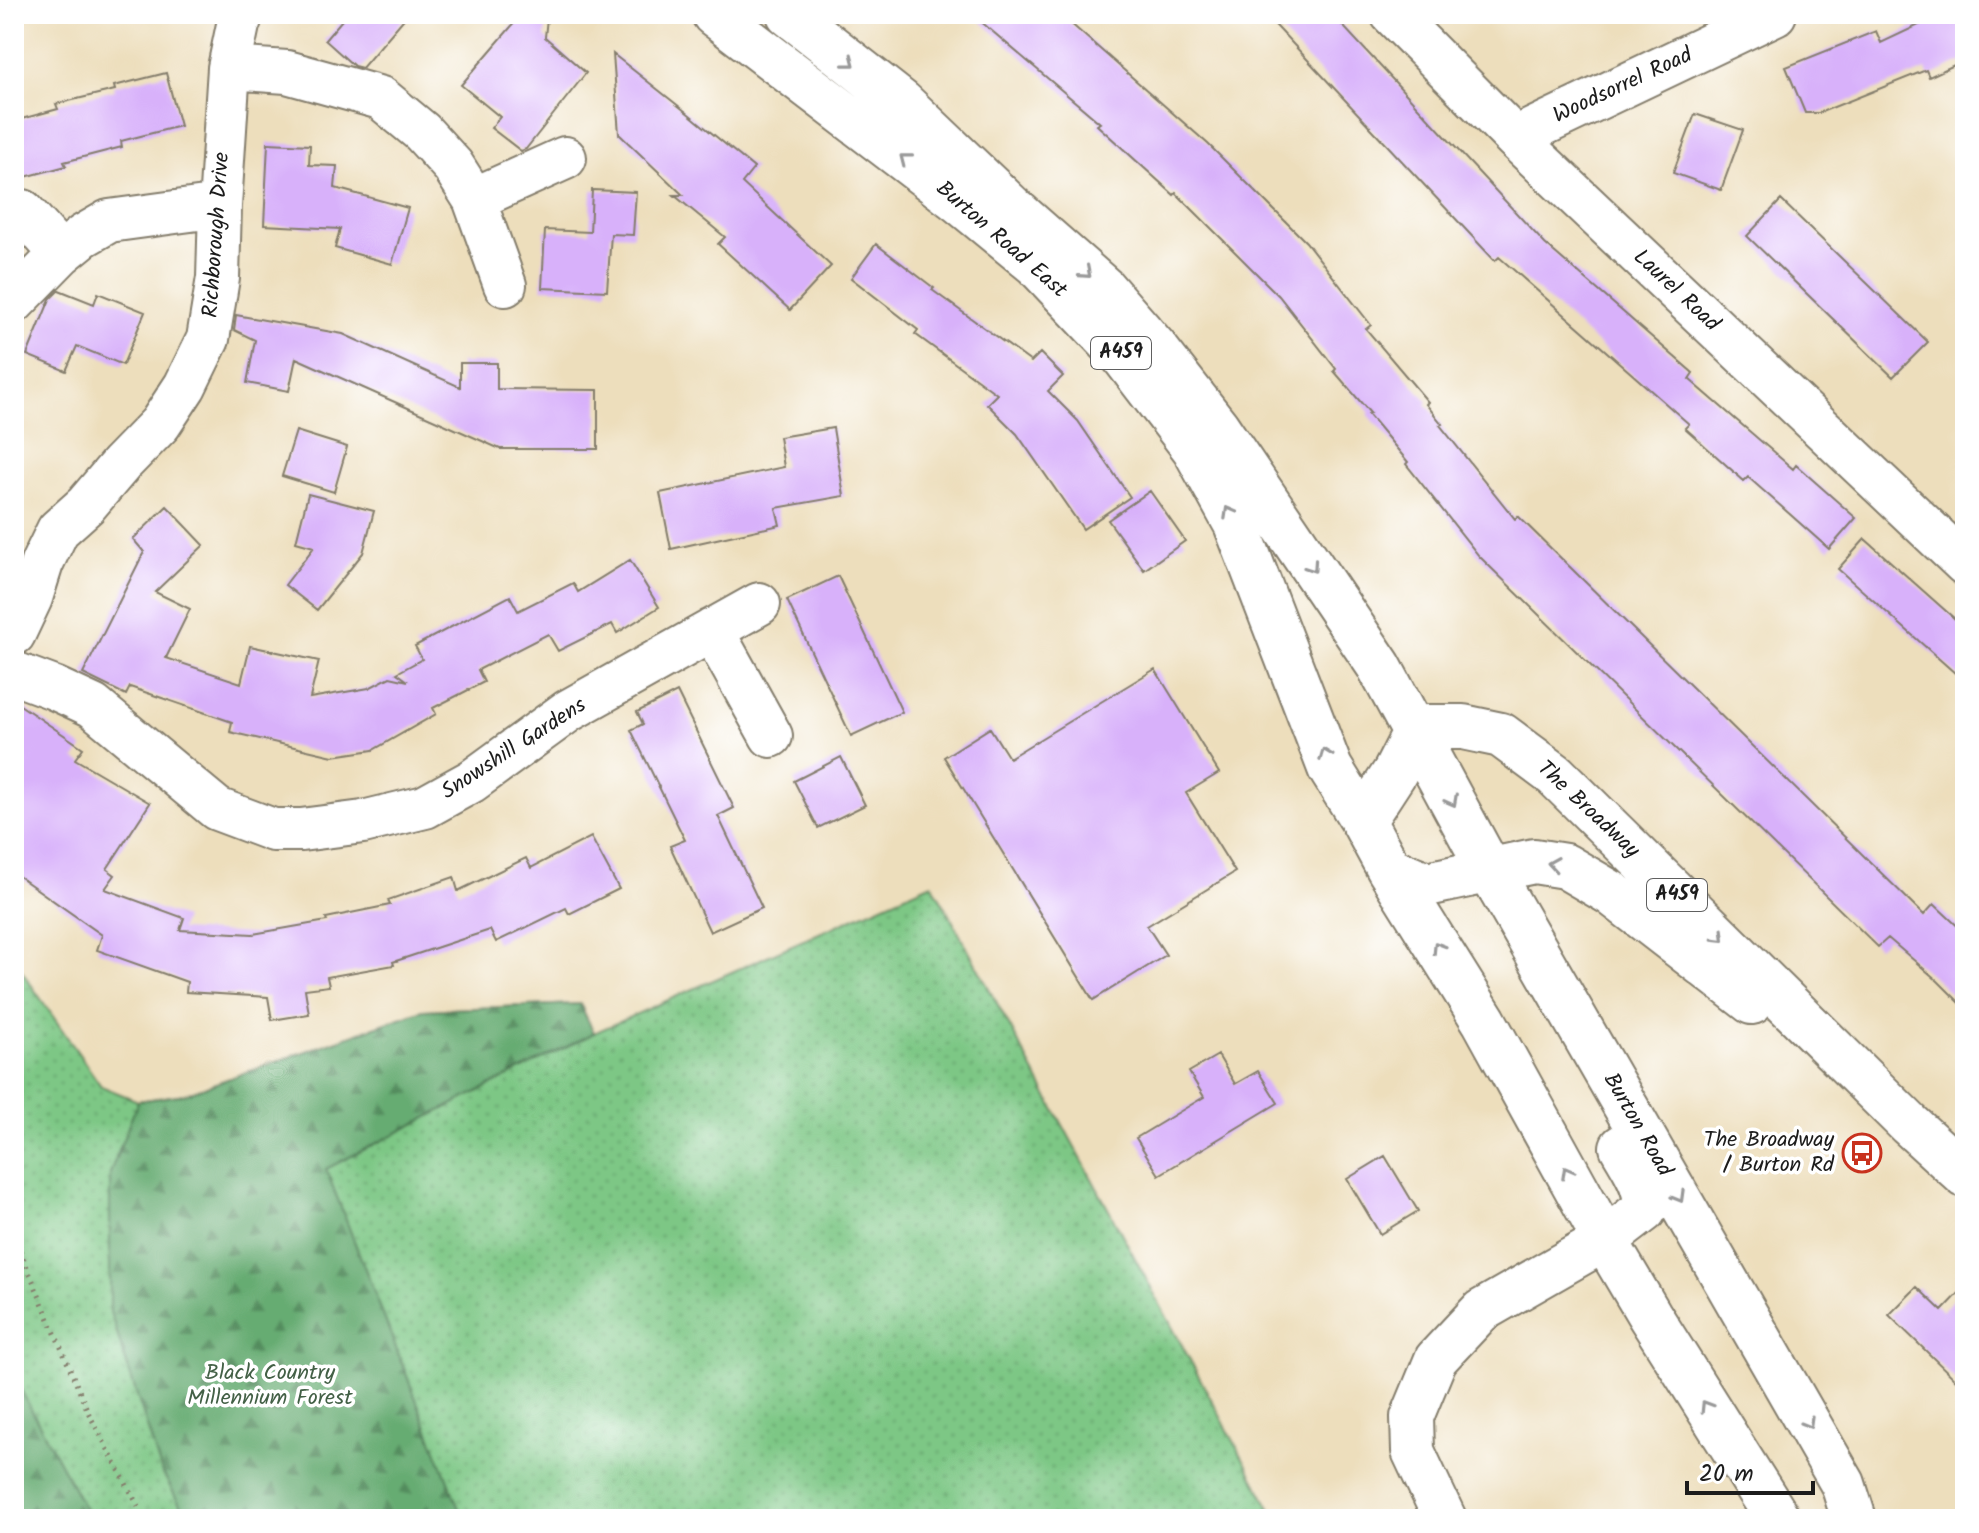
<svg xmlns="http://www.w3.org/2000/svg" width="1979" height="1533" viewBox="0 0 1979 1533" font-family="Kalam,sans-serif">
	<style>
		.grass { fill: url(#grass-dots); stroke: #4c7250; stroke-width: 2 }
		.forest { fill: url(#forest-firs); stroke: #416447; stroke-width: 2 }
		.building { fill: #d8b1fa }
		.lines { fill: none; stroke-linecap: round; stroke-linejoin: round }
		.minor-casing { stroke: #847d6c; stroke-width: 46 }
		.major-casing { stroke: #847d6c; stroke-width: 48 }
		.path { stroke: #847d6c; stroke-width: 5; stroke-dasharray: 2 6; stroke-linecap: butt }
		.minor { stroke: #fff; stroke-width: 42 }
		.major { stroke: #fff; stroke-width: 44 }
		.oneway { stroke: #999 }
		.labels { text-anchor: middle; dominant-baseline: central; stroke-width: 7; stroke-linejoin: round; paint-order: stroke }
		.shield { fill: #fff; stroke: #606060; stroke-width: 2 }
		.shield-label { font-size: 20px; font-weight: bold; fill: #1c1c1c }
		.street-label { font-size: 22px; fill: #1c1c1c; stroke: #fff }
		.poi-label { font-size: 22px; fill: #1c1c1c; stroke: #fff; text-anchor: end }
		.park-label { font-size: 22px; fill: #436046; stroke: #fff }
	</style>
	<defs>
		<pattern id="grass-dots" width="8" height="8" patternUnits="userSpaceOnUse" patternTransform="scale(2)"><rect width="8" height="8" fill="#7dc785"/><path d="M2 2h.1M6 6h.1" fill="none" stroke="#6baa72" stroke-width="1.8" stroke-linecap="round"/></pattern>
		<pattern id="forest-firs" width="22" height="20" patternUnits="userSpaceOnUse" patternTransform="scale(2)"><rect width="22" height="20" fill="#66ac72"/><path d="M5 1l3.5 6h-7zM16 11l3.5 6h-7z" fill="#538b5d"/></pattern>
	</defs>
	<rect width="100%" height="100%" fill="#fff"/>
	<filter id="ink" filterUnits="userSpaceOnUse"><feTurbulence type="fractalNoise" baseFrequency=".0125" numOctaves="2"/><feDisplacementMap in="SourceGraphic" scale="16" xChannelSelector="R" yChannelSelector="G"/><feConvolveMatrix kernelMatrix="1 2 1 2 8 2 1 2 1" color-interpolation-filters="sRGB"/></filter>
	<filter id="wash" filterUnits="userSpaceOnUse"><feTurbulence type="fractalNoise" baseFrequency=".006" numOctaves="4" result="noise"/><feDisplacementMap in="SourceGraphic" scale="32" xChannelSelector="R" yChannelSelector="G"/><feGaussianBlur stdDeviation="1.8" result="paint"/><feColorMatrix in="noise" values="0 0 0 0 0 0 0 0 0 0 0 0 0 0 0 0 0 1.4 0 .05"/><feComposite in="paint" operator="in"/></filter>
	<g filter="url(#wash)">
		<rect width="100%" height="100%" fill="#eddebc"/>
		<path class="grass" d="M 932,883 L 1276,1519 L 14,1519 L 14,960 L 101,1086 L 138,1101 L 185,1094 L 423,1010 L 580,1004 L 594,1033 Z"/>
		<path class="forest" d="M 580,1004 L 594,1033 L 326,1169 L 463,1519 L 188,1519 L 161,1470 L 110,1312 L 110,1173 L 138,1101 L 185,1094 L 423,1010 Z
			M 15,1379 L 90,1519 L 14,1519 Z"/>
		<g id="blocks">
			<path class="building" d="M 347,14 L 408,14 L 362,68 L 354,66 L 325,40 Z
				M 972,14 L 1060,14 L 1208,144 L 1306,242 L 1371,325 L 1366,329 L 1428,402 L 1426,404 L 1442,424 L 1440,425 L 1515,519 L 1518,516 L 1924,915 L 1934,904 L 1965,933 L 1965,1008 L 1938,981 L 1888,938 L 1878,947 L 1479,556 L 1406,464 L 1408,462 L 1368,414 L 1370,413 L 1334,371 L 1336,369 L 1279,296 L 1176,193 L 1174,195 L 1097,125 L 1100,123 Z
				M 1265,14 L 1332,14 L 1545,244 L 1693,373 L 1689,379 L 1793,469 L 1796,465 L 1856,518 L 1829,549 L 1748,477 L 1744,481 L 1685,428 L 1689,424 L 1499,257 L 1495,261 Z
				M 1942,14 L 1965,14 L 1965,60 L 1929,77 L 1926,70 L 1819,113 L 1805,113 L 1786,67 L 1876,31 L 1881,43 Z
				M 547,18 L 545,37 L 586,73 L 526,149 L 521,151 L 491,128 L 500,117 L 461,85 L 516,21 Z
				M 613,54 L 690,115 L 754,168 L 742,183 L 831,266 L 790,310 L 718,244 L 725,237 L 674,195 L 683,195 L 619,134 Z
				M 166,73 L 180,126 L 121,141 L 122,147 L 64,162 L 66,166 L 14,180 L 14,121 L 58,109 L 56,104 L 115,90 L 114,86 Z
				M 1695,114 L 1743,130 L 1721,190 L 1673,173 Z
				M 268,143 L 310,145 L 309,165 L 337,166 L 335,188 L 408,208 L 392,264 L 335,248 L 340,229 L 264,225 Z
				M 592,190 L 636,192 L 633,235 L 611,234 L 607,291 L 542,288 L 545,230 L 590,232 Z
				M 1781,200 L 1928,342 L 1893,377 L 1747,236 Z
				M 876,244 L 934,288 L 932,290 L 1031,362 L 1040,353 L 1063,376 L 1048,391 L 1078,421 L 1130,497 L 1083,529 L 1017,434 L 987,404 L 997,394 L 915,334 L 918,330 L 851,278 Z
				M 59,290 L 94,304 L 98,293 L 145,312 L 123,365 L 77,346 L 66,371 L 27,355 L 50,299 Z
				M 236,315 L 343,334 L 460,387 L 460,363 L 497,363 L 497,389 L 598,390 L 598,449 L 500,449 L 296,358 L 289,391 L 247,383 L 255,340 L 234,330 Z
				M 833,428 L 844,496 L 776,508 L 780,525 L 671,549 L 660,493 L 784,467 L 779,437 Z
				M 296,431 L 347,447 L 334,492 L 282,476 Z
				M 1150,491 L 1185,541 L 1144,570 L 1108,520 Z
				M 308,494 L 374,511 L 363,553 L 317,610 L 285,585 L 314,547 L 296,542 Z
				M 167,506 L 204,545 L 155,592 L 190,609 L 166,658 L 241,683 L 250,646 L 319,661 L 310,698 L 369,688 L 390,677 L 408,681 L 397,673 L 422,659 L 415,646 L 510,596 L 518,611 L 573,583 L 578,592 L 630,560 L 659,607 L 617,633 L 612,624 L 558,651 L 548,634 L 478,670 L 484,682 L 433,708 L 436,714 L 373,750 L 333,756 L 230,732 L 232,722 L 130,687 L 126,695 L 83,674 L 144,552 L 133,539 Z
				M 1865,539 L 1965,628 L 1965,682 L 1838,569 Z
				M 838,576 L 902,712 L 851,736 L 787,600 Z
				M 1155,669 L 1219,773 L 1186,793 L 1235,872 L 1147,926 L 1166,955 L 1093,1000 L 944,757 L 990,728 L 1009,758 Z
				M 677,692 L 734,808 L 718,816 L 762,908 L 710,932 L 670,846 L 685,840 L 631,730 L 643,724 L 637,712 Z
				M 14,701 L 83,748 L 75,759 L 150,803 L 107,869 L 115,875 L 105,889 L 184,918 L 180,930 L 253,934 L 327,921 L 326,918 L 390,905 L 388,900 L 454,877 L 458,891 L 526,858 L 531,868 L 591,837 L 619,889 L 569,914 L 566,908 L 496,942 L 490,930 L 393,962 L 394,965 L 327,977 L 329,986 L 305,989 L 309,1014 L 272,1020 L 268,997 L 186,992 L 187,982 L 97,950 L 102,935 L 14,873 Z
				M 841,757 L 865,805 L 818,828 L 794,781 Z
				M 1218,1055 L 1235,1084 L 1258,1071 L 1278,1103 L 1159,1175 L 1136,1138 L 1204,1097 L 1189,1072 Z
				M 1385,1156 L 1418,1211 L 1380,1234 L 1347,1179 Z
				M 1917,1287 L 1942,1311 L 1965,1287 L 1965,1389 L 1889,1315 Z"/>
		</g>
	</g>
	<g filter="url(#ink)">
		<use href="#blocks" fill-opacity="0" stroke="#847d6c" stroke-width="2"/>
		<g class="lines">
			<g class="minor-casing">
				<path id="minor" d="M 1392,14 L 1515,138 L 1965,564
					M 229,68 L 287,72 L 381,98 L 422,132 L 453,166 L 474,199 L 505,285
					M 1515,138 L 1775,14
					M 474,199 L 565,158
					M 23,211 L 61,254
					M 14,302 L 61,254 L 83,236 L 109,221 L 220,206
					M 712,630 L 771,736
					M 14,634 L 31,598 L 42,563 L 58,530 L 86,505 L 121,464 L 160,424 L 185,386 L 208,339 L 218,278 L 220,206 L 229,68 L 238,25 L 242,14
					M 14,673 L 54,688 L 93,706 L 217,809 L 273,830 L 301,830 L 363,822 L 425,807 L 472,781 L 568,711 L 759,604
					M 1445,1519 L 1413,1451 L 1412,1417 L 1436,1359 L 1481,1311 L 1605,1240"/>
			</g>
			<g class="major-casing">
				<path id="major" d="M 714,14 L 959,201 L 1036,264 L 1124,357 L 1194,448 L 1236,524 L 1330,768 L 1363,821 L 1389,869 L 1484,1021 L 1605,1240 L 1650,1316 L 1778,1519
					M 789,14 L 901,102 L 1011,207 L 1103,288 L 1156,349 L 1217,427 L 1379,666 L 1490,871 L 1843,1484 L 1854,1519
					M 1363,821 L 1395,772 L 1415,733 L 1428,727 L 1463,727 L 1501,735 L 1555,775 L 1909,1124 L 1965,1175
					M 1389,869 L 1427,884 L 1534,861 L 1565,866 L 1611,893 L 1752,1002
					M 1605,1240 L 1644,1210 C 1650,1189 1632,1165 1622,1147"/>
			</g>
			<path class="path" d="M 14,1236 L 89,1414 L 145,1519"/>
			<use href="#minor" class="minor"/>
			<use href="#major" class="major"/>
		</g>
		<defs><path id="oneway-chevron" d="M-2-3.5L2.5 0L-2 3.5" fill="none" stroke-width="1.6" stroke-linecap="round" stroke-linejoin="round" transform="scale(2)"/></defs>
		<g class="oneway">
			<use href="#oneway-chevron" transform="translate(850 62) rotate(38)"/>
			<use href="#oneway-chevron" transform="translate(905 159) rotate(-142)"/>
			<use href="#oneway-chevron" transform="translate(1086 273) rotate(41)"/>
			<use href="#oneway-chevron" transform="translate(1229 512) rotate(-119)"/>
			<use href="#oneway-chevron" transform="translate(1312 567) rotate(56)"/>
			<use href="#oneway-chevron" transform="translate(1325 754) rotate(-111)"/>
			<use href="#oneway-chevron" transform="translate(1452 801) rotate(62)"/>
			<use href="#oneway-chevron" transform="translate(1553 864) rotate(-171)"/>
			<use href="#oneway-chevron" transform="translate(1720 937) rotate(45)"/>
			<use href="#oneway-chevron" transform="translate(1438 947) rotate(-122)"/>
			<use href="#oneway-chevron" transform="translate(1567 1172) rotate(-119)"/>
			<use href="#oneway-chevron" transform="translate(1679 1197) rotate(60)"/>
			<use href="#oneway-chevron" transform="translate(1706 1406) rotate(-122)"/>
			<use href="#oneway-chevron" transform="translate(1808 1423) rotate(60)"/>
		</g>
	</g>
	<defs>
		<g id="bus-ring" transform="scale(2)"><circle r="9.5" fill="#fff" stroke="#c8321e" stroke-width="1.5"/><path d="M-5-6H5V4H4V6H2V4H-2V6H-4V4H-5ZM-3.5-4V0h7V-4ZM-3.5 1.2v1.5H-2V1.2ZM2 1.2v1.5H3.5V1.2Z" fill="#c8321e"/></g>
	</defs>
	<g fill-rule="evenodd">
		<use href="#bus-ring" x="1862" y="1153"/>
	</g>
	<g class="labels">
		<g class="shield">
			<rect x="1091" y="337" width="60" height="32" rx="6"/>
			<rect x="1647" y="879" width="60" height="32" rx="6"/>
		</g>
		<g class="shield-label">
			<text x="1121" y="353">A459</text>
			<text x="1677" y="895">A459</text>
		</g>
		<g class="street-label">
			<text transform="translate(1623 86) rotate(-25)">Woodsorrel Road</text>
			<text transform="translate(217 235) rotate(-86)">Richborough Drive</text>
			<text transform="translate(1001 240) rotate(41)">Burton Road East</text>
			<text transform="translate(1676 291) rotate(43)">Laurel Road</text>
			<text transform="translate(514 749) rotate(-33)">Snowshill Gardens</text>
			<text transform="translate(1588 810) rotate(43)">The Broadway</text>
			<text transform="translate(1637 1125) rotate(60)">Burton Road</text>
		</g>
		<g class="poi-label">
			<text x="1834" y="1140">The Broadway<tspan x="1834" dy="25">/ Burton Rd</tspan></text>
		</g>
		<g class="park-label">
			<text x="270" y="1373">Black Country<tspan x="270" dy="25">Millennium Forest</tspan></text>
		</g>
	</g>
	<rect width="1979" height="1533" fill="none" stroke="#fff" stroke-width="48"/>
	<path d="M1687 1481v12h126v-12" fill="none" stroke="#1c1c1c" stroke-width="4"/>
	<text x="1699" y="1481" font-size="24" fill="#1c1c1c" stroke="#ffffff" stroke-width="6" paint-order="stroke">20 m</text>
</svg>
